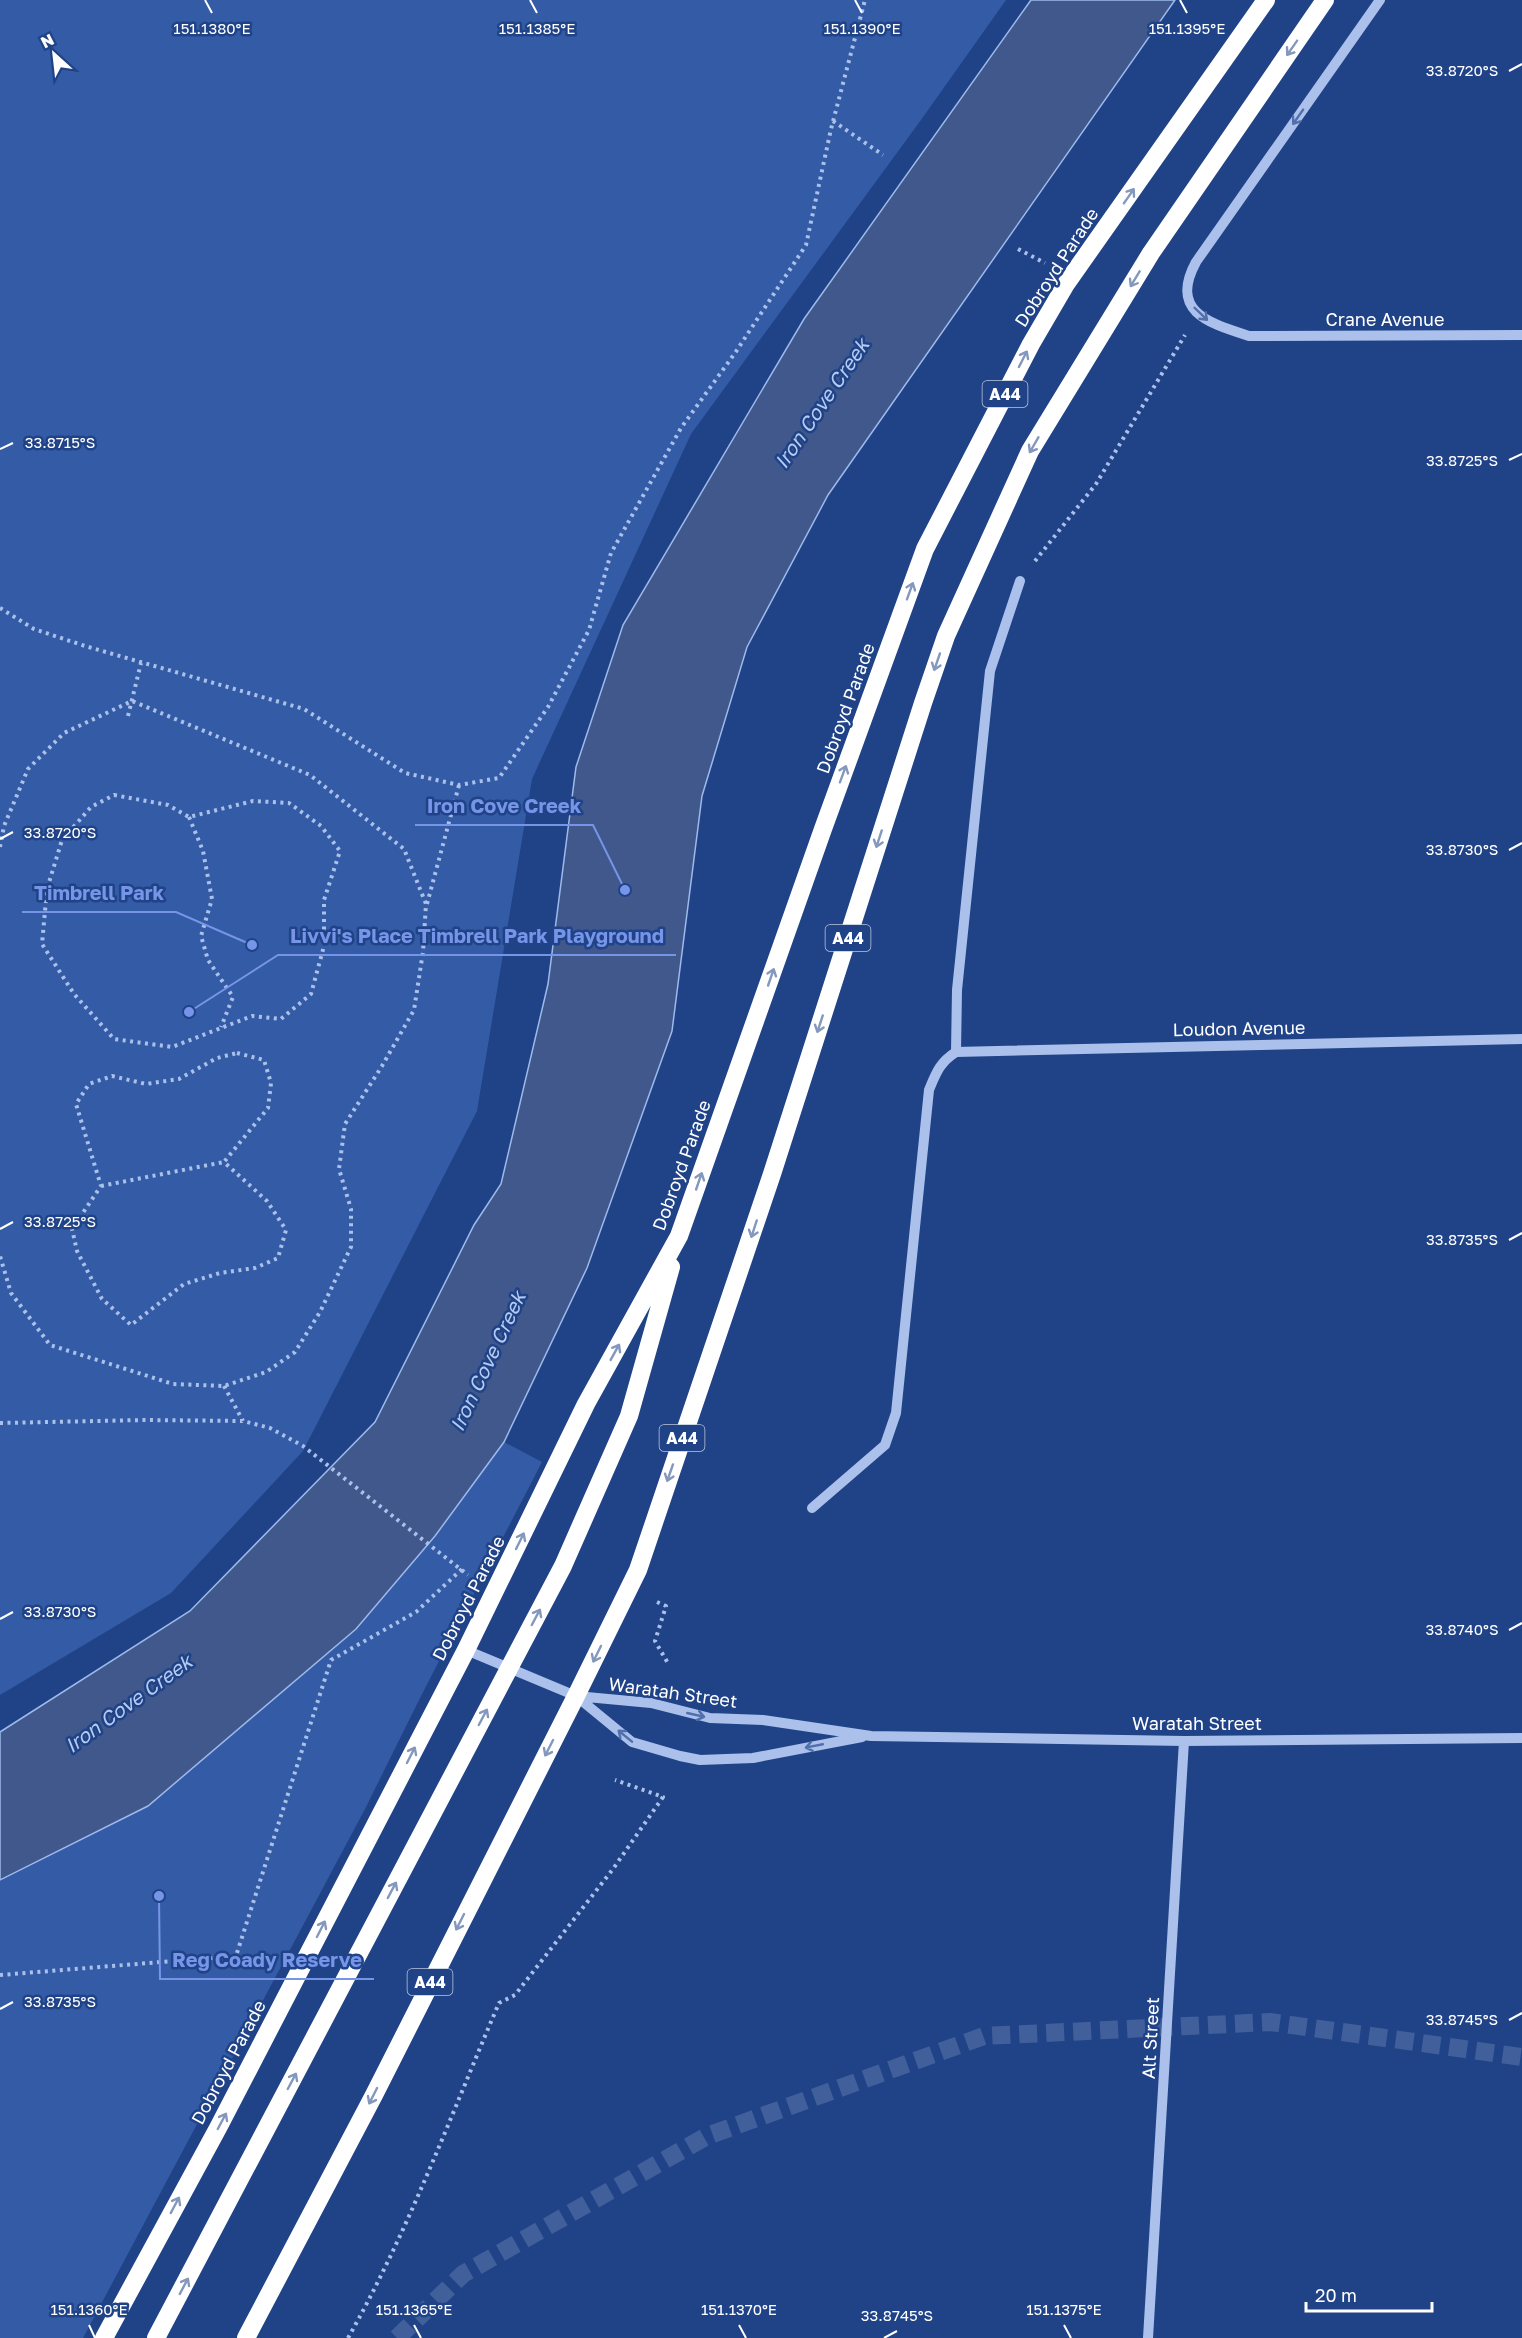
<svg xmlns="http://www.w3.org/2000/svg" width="1522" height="2338" viewBox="0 0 1522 2338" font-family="'Golos Text',sans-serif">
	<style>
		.green { fill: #345ba6 }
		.water { fill: #40588c; stroke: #9ebaec; stroke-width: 1.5 }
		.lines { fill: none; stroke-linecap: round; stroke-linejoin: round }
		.highway-tunnel { stroke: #415f9a; stroke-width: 18; stroke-dasharray: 18 9; stroke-linecap: butt }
		.path { stroke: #abc1eb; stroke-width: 4; stroke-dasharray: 3 4.5; stroke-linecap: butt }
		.minor { stroke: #abc1eb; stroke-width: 10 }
		.highway { stroke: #fff; stroke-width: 18 }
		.oneway { stroke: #8498be }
		.oneway2 { stroke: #516fab }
		.ticks { fill: none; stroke: #fff; stroke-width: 2 }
		.labels { text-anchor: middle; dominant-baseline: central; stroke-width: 5; stroke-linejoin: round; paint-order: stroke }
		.shield { fill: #204388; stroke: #bcc7db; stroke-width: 1.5 }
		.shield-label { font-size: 16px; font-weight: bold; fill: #fff }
		.street-label { font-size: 18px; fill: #fff; stroke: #204388 }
		.water-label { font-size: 20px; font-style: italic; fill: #b6cbf2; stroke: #204388 }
		.ticks-label { font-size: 15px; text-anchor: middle; fill: #fff; stroke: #204388; stroke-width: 5; stroke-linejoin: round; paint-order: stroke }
		.leader { fill: none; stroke: #7795e8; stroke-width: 2 }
		.callout-dot { fill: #7795e8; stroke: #204388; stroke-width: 2 }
		.callout-label { font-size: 20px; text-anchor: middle; font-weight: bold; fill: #7795e8; stroke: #204388; stroke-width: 5; stroke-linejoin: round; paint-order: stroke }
	</style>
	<rect width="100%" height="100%" fill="#204388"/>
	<path class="green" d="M 0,0 L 1006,0 L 921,120 L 691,434 L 532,779 L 477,1111 L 303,1451 L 171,1593 L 0,1695 Z
		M 504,1442 L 542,1462 L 421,1696 L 365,1809 L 83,2338 L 0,2338 L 0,1880 L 148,1806 L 356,1629 L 435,1536 Z"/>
	<path class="water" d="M 1031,0 L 1175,0 L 828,495 L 747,647 L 702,796 L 672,1031 L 587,1268 L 504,1442 L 435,1536 L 356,1629 L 148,1806 L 0,1880 L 0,1732 L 190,1611 L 375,1422 L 474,1225 L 501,1184 L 548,984 L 576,767 L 623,625 L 804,319 Z"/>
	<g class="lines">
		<path class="highway-tunnel" d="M 397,2338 L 463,2274 L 707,2136 L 984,2036 L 1270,2022 L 1522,2057"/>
		<path class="path" d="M 833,121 L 883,155
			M 1018,249 L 1045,263
			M 1035,561 L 1096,484 L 1185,335
			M 0,608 L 34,629 L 85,646 L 304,709 L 405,773 L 459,785 L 499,778 L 548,707 L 589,630 L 611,553 L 681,428 L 735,353 L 806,245 L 831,129 L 865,0
			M 128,716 L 141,663
			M 114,795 L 168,805 L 189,817 L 253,801 L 289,803 L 321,826 L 340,851 L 324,900 L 324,946 L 311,994 L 281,1019 L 252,1016 L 172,1047 L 114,1039 L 74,994 L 42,944 L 47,889 L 62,840 L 91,807 Z
			M 189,817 L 203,851 L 212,899 L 201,936 L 208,960 L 233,997 L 221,1027
			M 0,847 L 4,826 L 28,769 L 64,733 L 132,701 L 310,775 L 404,849 L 426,904 L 423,952 L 414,1010 L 382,1066 L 345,1124 L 339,1169 L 351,1209 L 351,1247 L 320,1312 L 295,1352 L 266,1372 L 224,1386 L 173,1384 L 50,1345 L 11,1293 L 0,1256
			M 427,904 L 459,785
			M 237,1053 L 264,1060 L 271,1083 L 268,1108 L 224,1162 L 267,1201 L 286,1230 L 278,1258 L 255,1268 L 220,1273 L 184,1284 L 131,1325 L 102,1299 L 77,1251 L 72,1229 L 101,1186 L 76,1104 L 89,1084 L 112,1076 L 146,1084 L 179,1079 L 217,1058 Z
			M 101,1186 L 224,1162
			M 224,1386 L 243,1421
			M 0,1423 L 145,1420 L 243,1421 L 270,1428 L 303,1446 L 468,1575
			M 657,1602 L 666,1606 L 655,1641 L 669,1665
			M 0,1975 L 236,1956 L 331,1660 L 416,1612 L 462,1569
			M 348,2338 C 408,2232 451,2115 499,2003 L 515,1995 L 613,1869 L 663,1797 L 615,1780"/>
		<path class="minor" d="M 1380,0 L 1196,262 C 1169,312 1209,323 1249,336 L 1522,335
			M 956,1052 L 1522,1039
			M 812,1508 L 885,1445 L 896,1413 L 929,1090 C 936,1073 940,1062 956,1052 L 957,990 L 990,671 L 1020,581
			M 466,1650 L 576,1696 L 632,1742 L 680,1756 L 700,1760 L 753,1758 L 862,1737
			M 576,1696 L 651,1703 L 710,1718 L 763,1720 L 871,1736 L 1184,1741 L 1522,1738
			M 1148,2338 L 1184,1741"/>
		<path class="highway" d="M 104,2338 L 218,2128 L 466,1650 L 586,1404 L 679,1236 L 823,829 L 925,549 L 1031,344 L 1066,284 L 1266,0
			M 156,2338 L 563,1566 L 629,1416 L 671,1267
			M 246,2338 L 374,2095 L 576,1696 L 638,1570 L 772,1174 L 923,703 L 946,636 L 1030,451 L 1151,253 L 1325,0"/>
	</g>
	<defs><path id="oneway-shaft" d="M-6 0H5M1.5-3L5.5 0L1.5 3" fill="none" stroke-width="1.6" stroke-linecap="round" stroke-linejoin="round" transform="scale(1.5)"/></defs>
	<g class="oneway">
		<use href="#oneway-shaft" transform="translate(1292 48) rotate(125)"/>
		<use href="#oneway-shaft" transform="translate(1129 196) rotate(-55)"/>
		<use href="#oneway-shaft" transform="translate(1135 279) rotate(121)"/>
		<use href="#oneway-shaft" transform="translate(1023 359) rotate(-63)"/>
		<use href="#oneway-shaft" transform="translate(1034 445) rotate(120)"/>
		<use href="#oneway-shaft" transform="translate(910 591) rotate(-70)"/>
		<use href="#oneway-shaft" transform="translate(937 662) rotate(109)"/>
		<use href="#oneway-shaft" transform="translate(843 774) rotate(-70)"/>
		<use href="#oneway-shaft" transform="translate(879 839) rotate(108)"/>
		<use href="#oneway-shaft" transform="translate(771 977) rotate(-71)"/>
		<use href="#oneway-shaft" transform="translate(820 1024) rotate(108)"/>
		<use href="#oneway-shaft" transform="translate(699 1181) rotate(-71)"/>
		<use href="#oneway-shaft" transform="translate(754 1229) rotate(108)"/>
		<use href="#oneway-shaft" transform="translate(615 1352) rotate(-61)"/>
		<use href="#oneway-shaft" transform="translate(670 1473) rotate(109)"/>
		<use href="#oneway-shaft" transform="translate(520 1541) rotate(-64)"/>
		<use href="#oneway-shaft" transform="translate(536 1617) rotate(-62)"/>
		<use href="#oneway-shaft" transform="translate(597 1654) rotate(116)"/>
		<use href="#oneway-shaft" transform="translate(483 1717) rotate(-62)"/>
		<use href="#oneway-shaft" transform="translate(549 1748) rotate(117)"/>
		<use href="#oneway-shaft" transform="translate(411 1755) rotate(-63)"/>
		<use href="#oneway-shaft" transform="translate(392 1890) rotate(-62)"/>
		<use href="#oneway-shaft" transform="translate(460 1922) rotate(117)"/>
		<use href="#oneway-shaft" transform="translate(321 1929) rotate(-63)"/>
		<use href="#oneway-shaft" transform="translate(292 2081) rotate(-62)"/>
		<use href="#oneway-shaft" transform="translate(373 2096) rotate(117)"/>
		<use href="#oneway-shaft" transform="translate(222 2121) rotate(-62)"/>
		<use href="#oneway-shaft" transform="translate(175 2205) rotate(-62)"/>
		<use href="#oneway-shaft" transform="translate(184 2286) rotate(-62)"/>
	</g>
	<g class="oneway2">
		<use href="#oneway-shaft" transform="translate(1298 117) rotate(125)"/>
		<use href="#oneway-shaft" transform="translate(1201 314) rotate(44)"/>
		<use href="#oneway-shaft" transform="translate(696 1715) rotate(13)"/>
		<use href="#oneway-shaft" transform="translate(625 1736) rotate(-141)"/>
		<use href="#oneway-shaft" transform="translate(814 1746) rotate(169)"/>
	</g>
	<path class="ticks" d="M 205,0 L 212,13M 530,0 L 537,13M 855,0 L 862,13M 1180,0 L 1187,13M 1509,71 L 1522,64M 0,449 L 13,443M 1509,460 L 1522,454M 0,839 L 13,832M 1509,850 L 1522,843M 0,1229 L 13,1222M 1509,1240 L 1522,1233M 0,1619 L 13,1612M 1509,1630 L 1522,1623M 0,2009 L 13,2002M 1509,2020 L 1522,2013M 89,2325 L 95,2338M 414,2325 L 421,2338M 739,2325 L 746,2338M 1064,2325 L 1071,2338M 884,2338 L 897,2331"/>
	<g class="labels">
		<g class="shield">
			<rect x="982.5" y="381" width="45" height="26" rx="4.5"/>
			<rect x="825.5" y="925" width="45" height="26" rx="4.5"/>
			<rect x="659.5" y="1425" width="45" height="26" rx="4.5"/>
			<rect x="407.5" y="1969" width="45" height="26" rx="4.5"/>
		</g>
		<g class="shield-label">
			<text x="1005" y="394">A44</text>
			<text x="848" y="938">A44</text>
			<text x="682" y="1438">A44</text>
			<text x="430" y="1982">A44</text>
		</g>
		<g class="street-label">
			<text transform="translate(1056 267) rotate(-57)">Dobroyd Parade</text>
			<text x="1385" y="319">Crane Avenue</text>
			<text transform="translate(845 708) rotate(-70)">Dobroyd Parade</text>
			<text transform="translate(1239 1028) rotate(-1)">Loudon Avenue</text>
			<text transform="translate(681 1165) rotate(-70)">Dobroyd Parade</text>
			<text transform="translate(468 1598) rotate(-63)">Dobroyd Parade</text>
			<text transform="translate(673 1692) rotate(8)">Waratah Street</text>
			<text x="1197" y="1723">Waratah Street</text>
			<text transform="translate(1150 2038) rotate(-87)">Alt Street</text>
			<text transform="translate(228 2062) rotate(-62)">Dobroyd Parade</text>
		</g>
		<g class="water-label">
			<text transform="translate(821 403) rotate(-56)">Iron Cove Creek</text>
			<text transform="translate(487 1361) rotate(-65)">Iron Cove Creek</text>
			<text transform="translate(128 1703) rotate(-36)">Iron Cove Creek</text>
		</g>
	</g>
	<g class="ticks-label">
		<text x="212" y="34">151.1380°E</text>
		<text x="537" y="34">151.1385°E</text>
		<text x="862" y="34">151.1390°E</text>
		<text x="1187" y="34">151.1395°E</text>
		<text x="1462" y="76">33.8720°S</text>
		<text x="60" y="448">33.8715°S</text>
		<text x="1462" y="466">33.8725°S</text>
		<text x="60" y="838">33.8720°S</text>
		<text x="1462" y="855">33.8730°S</text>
		<text x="60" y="1227">33.8725°S</text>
		<text x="1462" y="1245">33.8735°S</text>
		<text x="60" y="1617">33.8730°S</text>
		<text x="1462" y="1635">33.8740°S</text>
		<text x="60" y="2007">33.8735°S</text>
		<text x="1462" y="2025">33.8745°S</text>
		<text x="89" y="2315">151.1360°E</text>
		<text x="414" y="2315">151.1365°E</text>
		<text x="739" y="2315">151.1370°E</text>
		<text x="1064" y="2315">151.1375°E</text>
		<text x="897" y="2321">33.8745°S</text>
	</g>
	<path class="leader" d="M625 890L593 825H415M252 945L176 912H22M189 1012L278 955H676M159 1896L160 1979H374"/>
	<g class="callout-dot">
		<circle cx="625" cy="890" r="6"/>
		<circle cx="252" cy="945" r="6"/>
		<circle cx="189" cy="1012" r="6"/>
		<circle cx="159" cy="1896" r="6"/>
	</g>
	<g class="callout-label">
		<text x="504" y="813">Iron Cove Creek</text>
		<text x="99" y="900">Timbrell Park</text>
		<text x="477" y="943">Livvi's Place Timbrell Park Playground</text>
		<text x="267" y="1967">Reg Coady Reserve</text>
	</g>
	<g transform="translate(54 54) rotate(333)" stroke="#204388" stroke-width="4.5" paint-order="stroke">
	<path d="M0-4.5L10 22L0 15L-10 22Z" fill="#ffffff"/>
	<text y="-9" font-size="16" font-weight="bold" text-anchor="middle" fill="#ffffff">N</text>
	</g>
	<path d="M1306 2302v9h126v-9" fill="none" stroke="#ffffff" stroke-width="3"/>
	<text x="1315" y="2302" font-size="18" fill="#ffffff" stroke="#204388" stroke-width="4.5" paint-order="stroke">20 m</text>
</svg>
